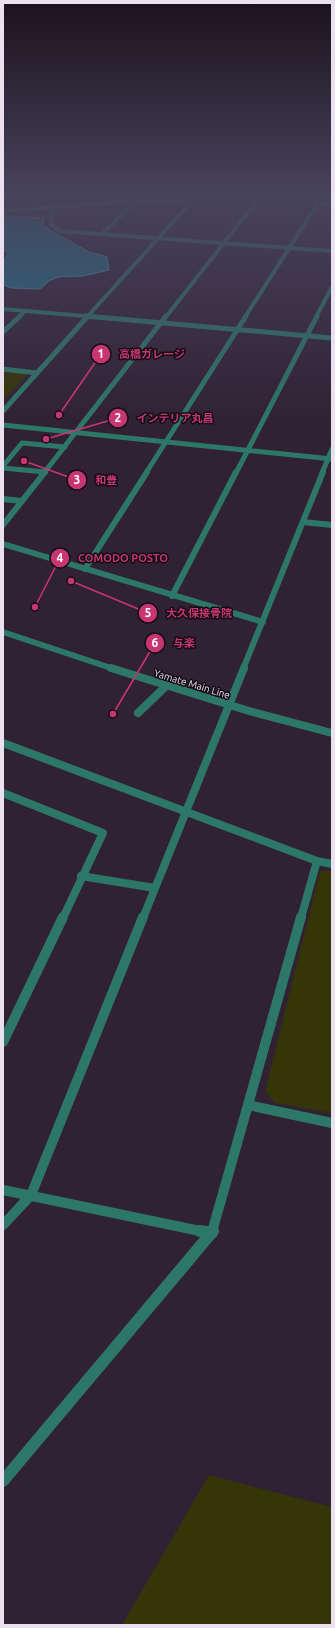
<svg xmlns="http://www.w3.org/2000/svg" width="335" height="1628" viewBox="0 0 335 1628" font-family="Ubuntu,'Noto Sans JP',sans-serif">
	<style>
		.green { fill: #343508 }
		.water { fill: #1b768c; stroke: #5996a9 }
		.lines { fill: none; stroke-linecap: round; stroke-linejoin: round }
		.service-far2 { stroke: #2d7769; stroke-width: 5 }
		.service-far1 { stroke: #2d7769; stroke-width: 6 }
		.service { stroke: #2d7769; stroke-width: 8 }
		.minor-far5 { stroke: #2d7769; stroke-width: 4 }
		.minor-far4 { stroke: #2d7769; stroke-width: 5 }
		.minor-far3 { stroke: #2d7769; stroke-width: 6 }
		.minor-far2 { stroke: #2d7769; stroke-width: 8 }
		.minor-far1 { stroke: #2d7769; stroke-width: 10 }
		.minor { stroke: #2d7769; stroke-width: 12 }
		.tertiary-far3 { stroke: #2d7769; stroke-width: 4 }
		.tertiary-far2 { stroke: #2d7769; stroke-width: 5 }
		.tertiary-far1 { stroke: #2d7769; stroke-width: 6 }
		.tertiary { stroke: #2d7769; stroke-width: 8 }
		.rail { stroke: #a295a4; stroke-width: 1.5 }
		.labels { text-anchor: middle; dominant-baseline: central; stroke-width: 3; stroke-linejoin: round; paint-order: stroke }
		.street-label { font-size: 10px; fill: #ebe0ed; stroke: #140d16 }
		.leader { fill: none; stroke: #c83671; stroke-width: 1.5 }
		.callout-dot { fill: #c83671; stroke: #140d16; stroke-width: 1.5 }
		.mark-label { font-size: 12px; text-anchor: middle; font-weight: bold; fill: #fff }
		.callout-label { font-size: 11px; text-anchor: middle; font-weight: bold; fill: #c83671; stroke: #140d16; stroke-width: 3; stroke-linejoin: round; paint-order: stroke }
	</style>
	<rect width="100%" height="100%" fill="#312134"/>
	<path class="green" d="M 3,372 L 28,374 L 3,400 Z
		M 332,870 L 332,1113 L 275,1103 L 265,1091 L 320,871 Z
		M 209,1475 L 332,1507 L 332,1625 L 122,1625 Z"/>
	<path class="water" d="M 8,216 L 44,218 L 43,226 L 89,252 L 107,257 L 109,270 L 83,276 L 58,277 L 49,281 L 40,289 L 12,288 L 3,285 L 3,263 L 8,253 L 3,249 L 3,218 Z"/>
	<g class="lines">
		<path class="service-far2" d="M 3,466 L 22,443 L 65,447
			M 3,468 L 45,472"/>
		<path class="service-far1" d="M 41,472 L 45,472
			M 3,499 L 22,501"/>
		<path class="service" d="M 138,713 L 165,687"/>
		<path class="minor-far5" d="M 53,207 L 51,224 L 59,231 L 332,251
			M 3,211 L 136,201 L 192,201
			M 102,234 L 136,201
			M 19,317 L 25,311
			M 87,317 L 192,201
			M 245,317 L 318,203 L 332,204
			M 316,317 L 332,287"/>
		<path class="minor-far4" d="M 3,332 L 20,316
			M 3,369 L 37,373
			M 3,411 L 88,316
			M 3,425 L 332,459
			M 146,473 L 246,316
			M 236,473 L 317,316
			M 322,473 L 332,449"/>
		<path class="minor-far3" d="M 303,522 L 332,525
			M 3,544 L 263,622
			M 85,569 L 147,472
			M 172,596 L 236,472
			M 243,669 L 323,472"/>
		<path class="minor-far2" d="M 3,743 L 317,861 L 332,864
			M 3,793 L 103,833 L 63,918
			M 81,876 L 155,888
			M 143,918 L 244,668
			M 301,918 L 317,861"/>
		<path class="minor-far1" d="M 3,1042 L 63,917
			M 248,1105 L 332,1123
			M 3,1190 L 205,1232
			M 3,1225 L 31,1195 L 143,917
			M 212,1232 L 301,917"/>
		<path class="minor" d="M 200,1231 L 212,1233
			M 3,1481 L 213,1231"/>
		<path class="tertiary-far3" d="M 3,309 L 96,317
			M 166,317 L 262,194"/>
		<path class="tertiary-far2" d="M 85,316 L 332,338
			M 44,473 L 166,316"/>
		<path class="tertiary-far1" d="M 3,525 L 45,472
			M 3,632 L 114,669"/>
		<path class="tertiary" d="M 111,668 L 249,711 L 332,733"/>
		<path class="rail" d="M 3,196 L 26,194"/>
	</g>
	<linearGradient id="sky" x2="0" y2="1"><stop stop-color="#1b121d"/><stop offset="0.46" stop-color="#48435c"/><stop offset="1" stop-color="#48435c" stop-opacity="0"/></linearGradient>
	<rect width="335" height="422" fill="url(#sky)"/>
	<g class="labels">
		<g class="street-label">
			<text transform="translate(192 684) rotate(17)">Yamate Main Line</text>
		</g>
	</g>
	<path class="leader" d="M59 415L101 354M46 439L118 418M24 461L77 480M35 607L60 558M71 581L148 613M113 714L155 643"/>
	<g class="callout-dot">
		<circle cx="59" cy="415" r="4"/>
		<circle cx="46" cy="439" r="4"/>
		<circle cx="24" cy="461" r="4"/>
		<circle cx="35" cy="607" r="4"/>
		<circle cx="71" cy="581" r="4"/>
		<circle cx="113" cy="714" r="4"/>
		<circle cx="101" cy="354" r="10"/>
		<circle cx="118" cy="418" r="10"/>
		<circle cx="77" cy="480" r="10"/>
		<circle cx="60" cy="558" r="10"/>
		<circle cx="148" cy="613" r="10"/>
		<circle cx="155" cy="643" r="10"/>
	</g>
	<g class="mark-label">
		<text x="101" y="358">1</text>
		<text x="118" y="422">2</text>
		<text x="77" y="484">3</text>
		<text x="60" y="562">4</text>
		<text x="148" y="617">5</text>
		<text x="155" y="647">6</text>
	</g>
	<g class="callout-label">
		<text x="152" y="358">高橋ガレージ</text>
		<text x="175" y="422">インテリア丸昌</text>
		<text x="106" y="484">和豊</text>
		<text x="123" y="562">COMODO POSTO</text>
		<text x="199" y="617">大久保接骨院</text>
		<text x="184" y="647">与楽</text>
	</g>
	<rect width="335" height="1628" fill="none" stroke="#ebe0ed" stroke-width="8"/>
</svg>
